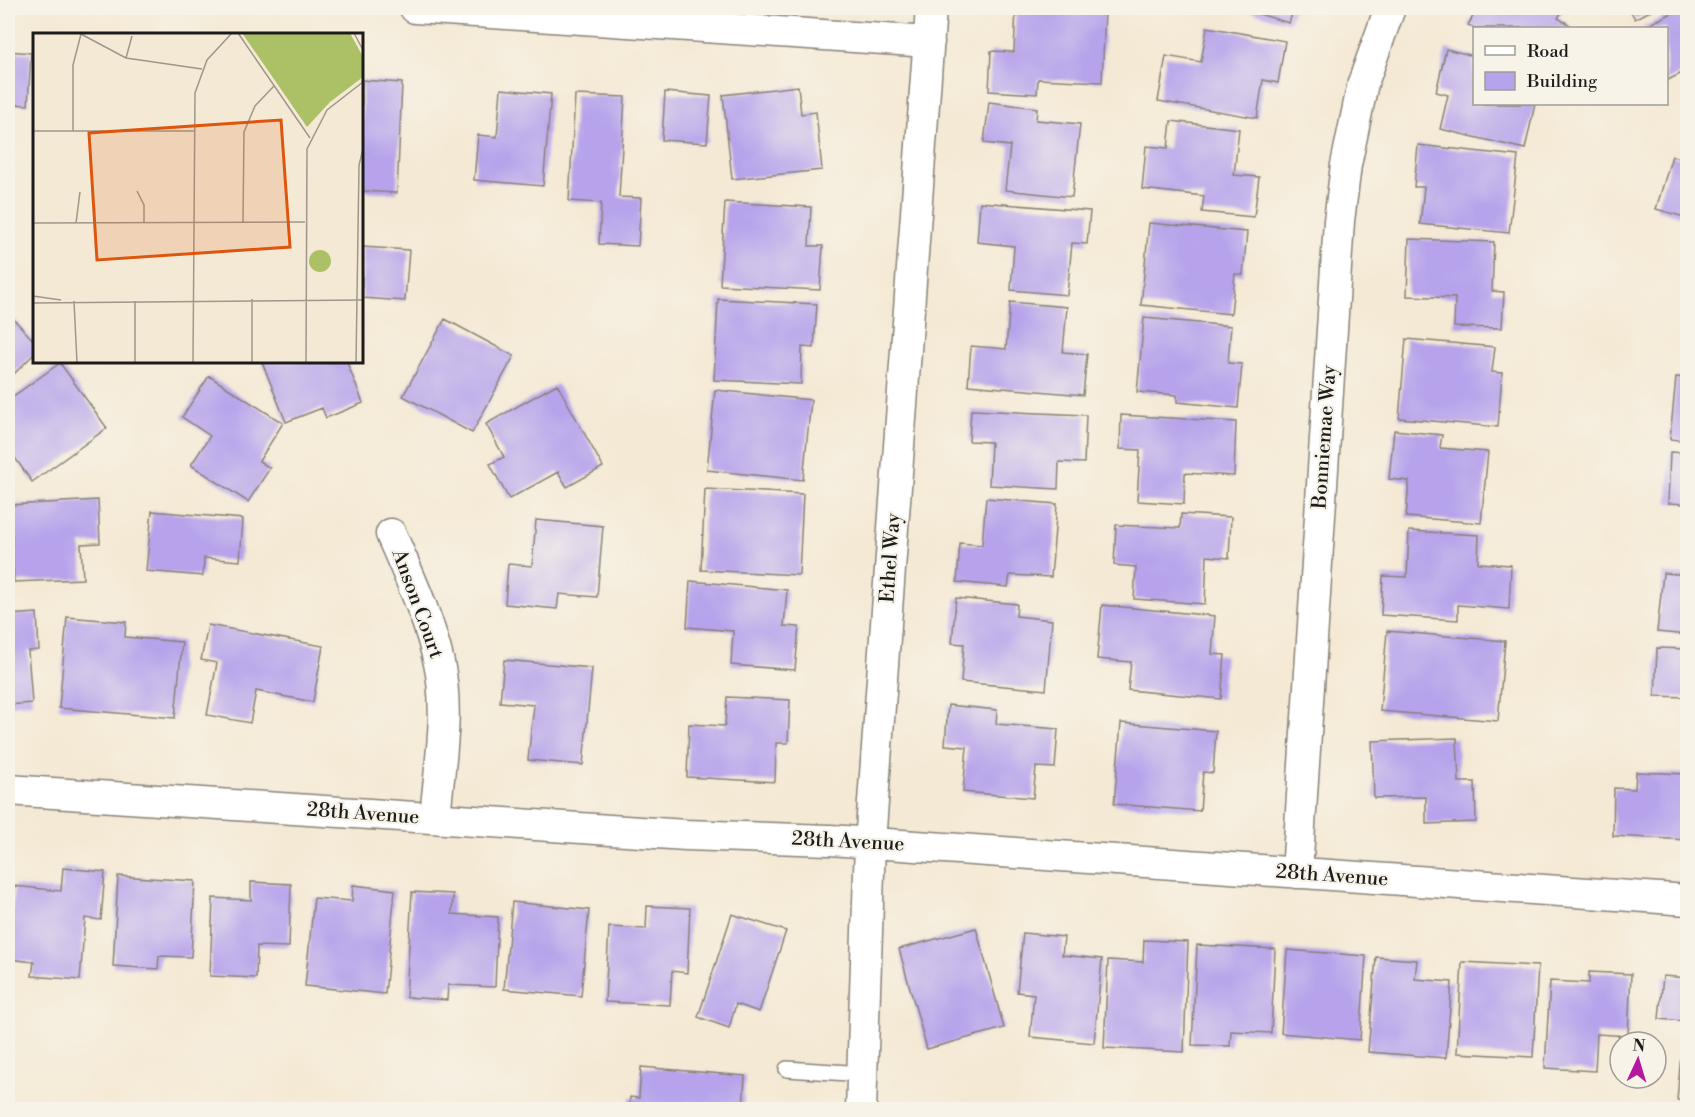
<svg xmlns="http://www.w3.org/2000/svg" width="1695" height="1117" viewBox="0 0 1695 1117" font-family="'Libre Bodoni',serif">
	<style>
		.building { fill: #b6a3eb }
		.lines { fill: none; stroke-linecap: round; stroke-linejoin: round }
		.lane-casing { stroke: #888278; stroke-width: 18 }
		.street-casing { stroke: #888278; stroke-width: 33 }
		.lane { stroke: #fff; stroke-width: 15 }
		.street { stroke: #fff; stroke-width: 30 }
		.labels { text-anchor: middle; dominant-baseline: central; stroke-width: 4.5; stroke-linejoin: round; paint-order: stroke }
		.street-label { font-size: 20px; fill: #1c1c1c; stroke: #f7f3e8 }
		.inset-road { fill: none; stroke: #9e978a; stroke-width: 1.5 }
		.view { fill: #de560d; fill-opacity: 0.15; stroke: #de560d; stroke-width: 3 }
		.inset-edge { fill: none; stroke: #1c1c1c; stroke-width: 3 }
	</style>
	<rect width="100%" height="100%" fill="#f7f3e8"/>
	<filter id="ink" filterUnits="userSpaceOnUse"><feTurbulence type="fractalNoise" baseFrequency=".0167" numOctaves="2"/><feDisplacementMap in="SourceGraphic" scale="12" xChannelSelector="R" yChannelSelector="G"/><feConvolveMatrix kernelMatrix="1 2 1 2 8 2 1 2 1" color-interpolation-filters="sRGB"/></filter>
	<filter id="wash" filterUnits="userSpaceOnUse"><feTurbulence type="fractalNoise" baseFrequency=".008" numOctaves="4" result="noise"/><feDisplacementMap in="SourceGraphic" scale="24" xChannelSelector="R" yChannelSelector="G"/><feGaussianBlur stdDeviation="1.35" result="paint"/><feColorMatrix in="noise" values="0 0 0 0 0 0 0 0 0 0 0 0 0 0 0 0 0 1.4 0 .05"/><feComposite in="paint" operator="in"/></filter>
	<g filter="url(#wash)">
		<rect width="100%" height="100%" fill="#f4e9d4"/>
		<g id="blocks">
			<path class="building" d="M 1016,8 L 1105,11 L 1102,82 L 1038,79 L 1037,94 L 989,91 L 991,51 L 1014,52 Z
				M 1239,8 L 1294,8 L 1289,23 Z
				M 1478,8 L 1564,8 L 1558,18 L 1570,25 L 1568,28 L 1475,28 L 1468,25 Z
				M 1629,8 L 1656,8 L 1635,19 Z
				M 1682,8 L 1688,8 L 1688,70 L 1666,81 L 1666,28 L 1642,28 Z
				M 1207,27 L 1285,41 L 1278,83 L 1263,80 L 1257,118 L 1158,101 L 1166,56 L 1201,62 Z
				M 1446,49 L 1474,56 L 1474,104 L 1535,104 L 1525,149 L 1440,129 L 1448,95 L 1436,92 Z
				M 8,51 L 31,53 L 28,105 L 10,104 L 9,114 Z
				M 362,80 L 402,83 L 397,193 L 362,191 Z
				M 798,86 L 801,114 L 816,112 L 822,170 L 732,179 L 723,95 Z
				M 501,89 L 551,94 L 543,186 L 474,180 L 478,135 L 497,137 Z
				M 665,92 L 711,96 L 707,143 L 662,140 Z
				M 575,95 L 625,97 L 619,197 L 641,198 L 638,246 L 599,244 L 601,203 L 569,201 Z
				M 989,102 L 1037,108 L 1036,120 L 1080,124 L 1072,197 L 1005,190 L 1010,146 L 984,143 Z
				M 1171,121 L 1239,129 L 1234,175 L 1259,177 L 1254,217 L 1202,212 L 1204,196 L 1142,189 L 1146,146 L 1168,148 Z
				M 1418,145 L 1518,156 L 1509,233 L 1420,224 L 1424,187 L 1414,187 Z
				M 1672,156 L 1688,160 L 1688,218 L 1656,209 Z
				M 725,202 L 811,207 L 809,246 L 823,246 L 820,290 L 720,285 Z
				M 980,202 L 1090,211 L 1087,244 L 1072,243 L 1067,295 L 1011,290 L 1014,246 L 977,242 Z
				M 1149,223 L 1247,232 L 1243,275 L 1235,274 L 1231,314 L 1141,305 Z
				M 1409,239 L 1494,242 L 1492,291 L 1504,292 L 1502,328 L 1454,327 L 1455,298 L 1407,296 Z
				M 362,247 L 409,250 L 405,301 L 362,298 Z
				M 718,299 L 817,304 L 814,348 L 802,347 L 801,384 L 714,380 Z
				M 1010,302 L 1067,307 L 1063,352 L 1087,354 L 1083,395 L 968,385 L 971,346 L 1006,349 Z
				M 8,313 L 34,341 L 34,354 L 8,380 Z
				M 1144,318 L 1231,326 L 1228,363 L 1242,364 L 1238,408 L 1177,402 L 1177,395 L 1137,392 Z
				M 445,319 L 514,356 L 472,433 L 403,396 Z
				M 1406,339 L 1495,347 L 1492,372 L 1502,373 L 1498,427 L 1399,418 Z
				M 262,362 L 347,362 L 363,403 L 326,418 L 322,408 L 286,422 Z
				M 60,363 L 107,428 L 32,482 L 8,448 L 8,400 Z
				M 209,376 L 283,423 L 259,461 L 270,468 L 248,502 L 191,465 L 210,436 L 182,417 Z
				M 1676,377 L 1688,378 L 1688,441 L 1670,439 Z
				M 557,384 L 603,467 L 567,487 L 558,472 L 509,499 L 490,464 L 504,457 L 486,424 Z
				M 715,390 L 811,400 L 803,480 L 707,470 Z
				M 971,410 L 1086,415 L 1084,463 L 1059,462 L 1058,489 L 989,485 L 991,442 L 969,441 Z
				M 1121,415 L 1236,422 L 1234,476 L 1185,473 L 1184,504 L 1137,501 L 1140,450 L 1120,449 Z
				M 1394,430 L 1442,435 L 1440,448 L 1488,452 L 1481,523 L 1406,517 L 1409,481 L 1389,479 Z
				M 1670,452 L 1688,453 L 1688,504 L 1668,503 Z
				M 705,489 L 803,494 L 799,575 L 701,570 Z
				M 986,498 L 1057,504 L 1051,577 L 1010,575 L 1008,587 L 957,582 L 960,543 L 982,545 Z
				M 98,500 L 100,543 L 81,544 L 83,579 L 14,582 L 10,505 Z
				M 152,511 L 243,519 L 240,561 L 204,558 L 203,576 L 146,571 Z
				M 1181,514 L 1231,517 L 1229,558 L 1207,556 L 1205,604 L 1134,599 L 1136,567 L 1114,565 L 1116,525 L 1180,528 Z
				M 536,520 L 603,526 L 597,597 L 559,594 L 557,609 L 505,604 L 508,564 L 532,566 Z
				M 1409,531 L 1479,535 L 1478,563 L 1511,565 L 1509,609 L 1458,605 L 1458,620 L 1381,615 L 1383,576 L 1407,577 Z
				M 1663,573 L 1688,575 L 1688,635 L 1657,632 Z
				M 690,581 L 787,590 L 784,626 L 799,627 L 795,670 L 731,665 L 733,631 L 687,627 Z
				M 956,598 L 1017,604 L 1016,616 L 1052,620 L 1046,690 L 961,682 L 964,644 L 952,643 Z
				M 1102,605 L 1215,616 L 1212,654 L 1225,655 L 1221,699 L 1128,690 L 1131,662 L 1097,659 Z
				M 37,613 L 39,650 L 28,651 L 32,703 L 8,705 L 8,615 Z
				M 67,617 L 126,622 L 125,637 L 182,642 L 175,718 L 59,708 Z
				M 208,625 L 323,646 L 313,702 L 256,691 L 250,723 L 207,715 L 217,663 L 201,660 Z
				M 1387,631 L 1505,641 L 1498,721 L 1380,711 Z
				M 1657,648 L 1688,649 L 1688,697 L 1655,696 Z
				M 504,660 L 592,668 L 583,765 L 528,760 L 534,705 L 500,702 Z
				M 727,697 L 790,700 L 788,743 L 776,743 L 775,782 L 687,777 L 689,724 L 725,726 Z
				M 948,705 L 997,710 L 996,724 L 1058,729 L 1055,768 L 1036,767 L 1033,798 L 963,792 L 967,747 L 945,745 Z
				M 1121,723 L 1216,731 L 1213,773 L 1203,772 L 1200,811 L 1114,804 Z
				M 1457,738 L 1459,782 L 1475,782 L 1476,822 L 1426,824 L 1426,797 L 1374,798 L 1372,741 Z
				M 1636,772 L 1688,774 L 1688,840 L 1613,836 L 1614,788 L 1635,789 Z
				M 63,868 L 105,872 L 101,920 L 85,918 L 80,980 L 32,976 L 34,962 L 8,959 L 14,886 L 61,891 Z
				M 118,876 L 195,881 L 191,957 L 159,956 L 158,969 L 113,966 Z
				M 251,882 L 291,884 L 289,947 L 257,946 L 256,978 L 210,976 L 213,898 L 251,900 Z
				M 353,885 L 395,890 L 385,994 L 305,986 L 314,898 L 352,901 Z
				M 412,892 L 453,894 L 452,914 L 498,917 L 495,987 L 448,985 L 447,1000 L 406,997 Z
				M 512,902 L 589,910 L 581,996 L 504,989 Z
				M 647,906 L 690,908 L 687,973 L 672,971 L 670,1005 L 605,1002 L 609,927 L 646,929 Z
				M 732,914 L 786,931 L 759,1012 L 736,1004 L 729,1028 L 698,1017 Z
				M 976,928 L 1004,1028 L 927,1049 L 899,949 Z
				M 1023,933 L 1064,937 L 1062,955 L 1102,959 L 1094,1043 L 1030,1037 L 1034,994 L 1017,992 Z
				M 1144,940 L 1188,942 L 1184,1052 L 1104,1048 L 1108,960 L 1143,962 Z
				M 1197,945 L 1275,949 L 1271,1033 L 1231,1031 L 1230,1046 L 1192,1045 Z
				M 1287,950 L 1366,956 L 1360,1040 L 1281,1033 Z
				M 1376,957 L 1417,960 L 1415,979 L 1452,982 L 1446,1058 L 1368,1052 Z
				M 1462,962 L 1538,966 L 1533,1057 L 1457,1053 Z
				M 1589,972 L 1631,974 L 1628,1036 L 1597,1034 L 1595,1071 L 1545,1068 L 1550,981 L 1589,983 Z
				M 1663,976 L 1688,978 L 1688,1101 L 1677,1100 L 1684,1021 L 1659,1019 Z
				M 641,1067 L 745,1076 L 743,1110 L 629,1110 L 630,1097 L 639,1098 Z"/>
		</g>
	</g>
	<g filter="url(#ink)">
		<use href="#blocks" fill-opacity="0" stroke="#888278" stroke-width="1.5"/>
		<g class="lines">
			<g class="lane-casing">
				<path id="lane" d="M 787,1069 L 864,1074"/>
			</g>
			<g class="street-casing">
				<path id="street" d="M 415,8 L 929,42
					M 391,534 C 409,576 429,618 439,663 C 450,713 439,768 435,818
					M 8,790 L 686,835 L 830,840 L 1688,900
					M 1297,873 L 1339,221 L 1346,165 L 1363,83 L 1390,8
					M 861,1110 L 870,843 L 931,8"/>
			</g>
			<use href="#lane" class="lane"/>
			<use href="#street" class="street"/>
		</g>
	</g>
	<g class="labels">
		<g class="street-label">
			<text transform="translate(1325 437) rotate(-86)">Bonniemae Way</text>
			<text transform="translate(891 558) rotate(-86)">Ethel Way</text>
			<text transform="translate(417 604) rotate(70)">Anson Court</text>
			<text transform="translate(363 814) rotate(4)">28th Avenue</text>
			<text transform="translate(848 842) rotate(3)">28th Avenue</text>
			<text transform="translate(1332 876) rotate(4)">28th Avenue</text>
		</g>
	</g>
	<g transform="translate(33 33)">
		<rect width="330" height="330" fill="#f4e9d4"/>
		<path d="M 209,0 L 317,0 L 330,24 L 330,44 L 297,69 L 274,94 ZM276 228a11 11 0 1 1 22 0a11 11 0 1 1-22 0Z" fill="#acc165"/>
		<path class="inset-road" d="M 46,0 L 93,25 L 169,36M 205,0 L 277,105M 321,0 L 330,17M 93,25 L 99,3M 0,98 L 162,98M 40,98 L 40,32 L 48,1M 104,158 L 111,172 L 111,190M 210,189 L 211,99 L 222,73 L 241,53M 0,190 L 272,189M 43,190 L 47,159M 0,263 L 28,267M 41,268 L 44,330M 102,268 L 102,330M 0,270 L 330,267M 160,330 L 162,60 L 174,27 L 199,0M 219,330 L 219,266M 273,330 L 274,116 L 294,77 L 330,49M 323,330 L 326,132 L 330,116"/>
		<path class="view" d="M 248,87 L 257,214 L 64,227 L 56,100 Z"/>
		<rect width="330" height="330" class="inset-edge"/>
	</g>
	<rect width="1695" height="1117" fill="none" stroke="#f7f3e8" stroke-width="30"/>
	<rect x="1473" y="27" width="195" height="78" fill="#f7f3e8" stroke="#9f9d96" stroke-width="1.5"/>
	<rect x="1485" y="46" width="30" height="9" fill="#ffffff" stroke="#9f9d96" stroke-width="1.5"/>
	<text x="1527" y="57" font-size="18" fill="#1c1c1c">Road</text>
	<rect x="1485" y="72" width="30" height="18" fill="#b6a3eb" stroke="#9f9d96" stroke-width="1.5"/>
	<text x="1527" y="87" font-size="18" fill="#1c1c1c">Building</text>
	<g transform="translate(1638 1060) rotate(4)"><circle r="28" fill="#f7f3e8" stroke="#9f9d96" stroke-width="1.5"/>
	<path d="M0-4.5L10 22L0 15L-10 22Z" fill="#b5179e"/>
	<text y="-9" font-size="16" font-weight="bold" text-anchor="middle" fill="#1c1c1c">N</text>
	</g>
</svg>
